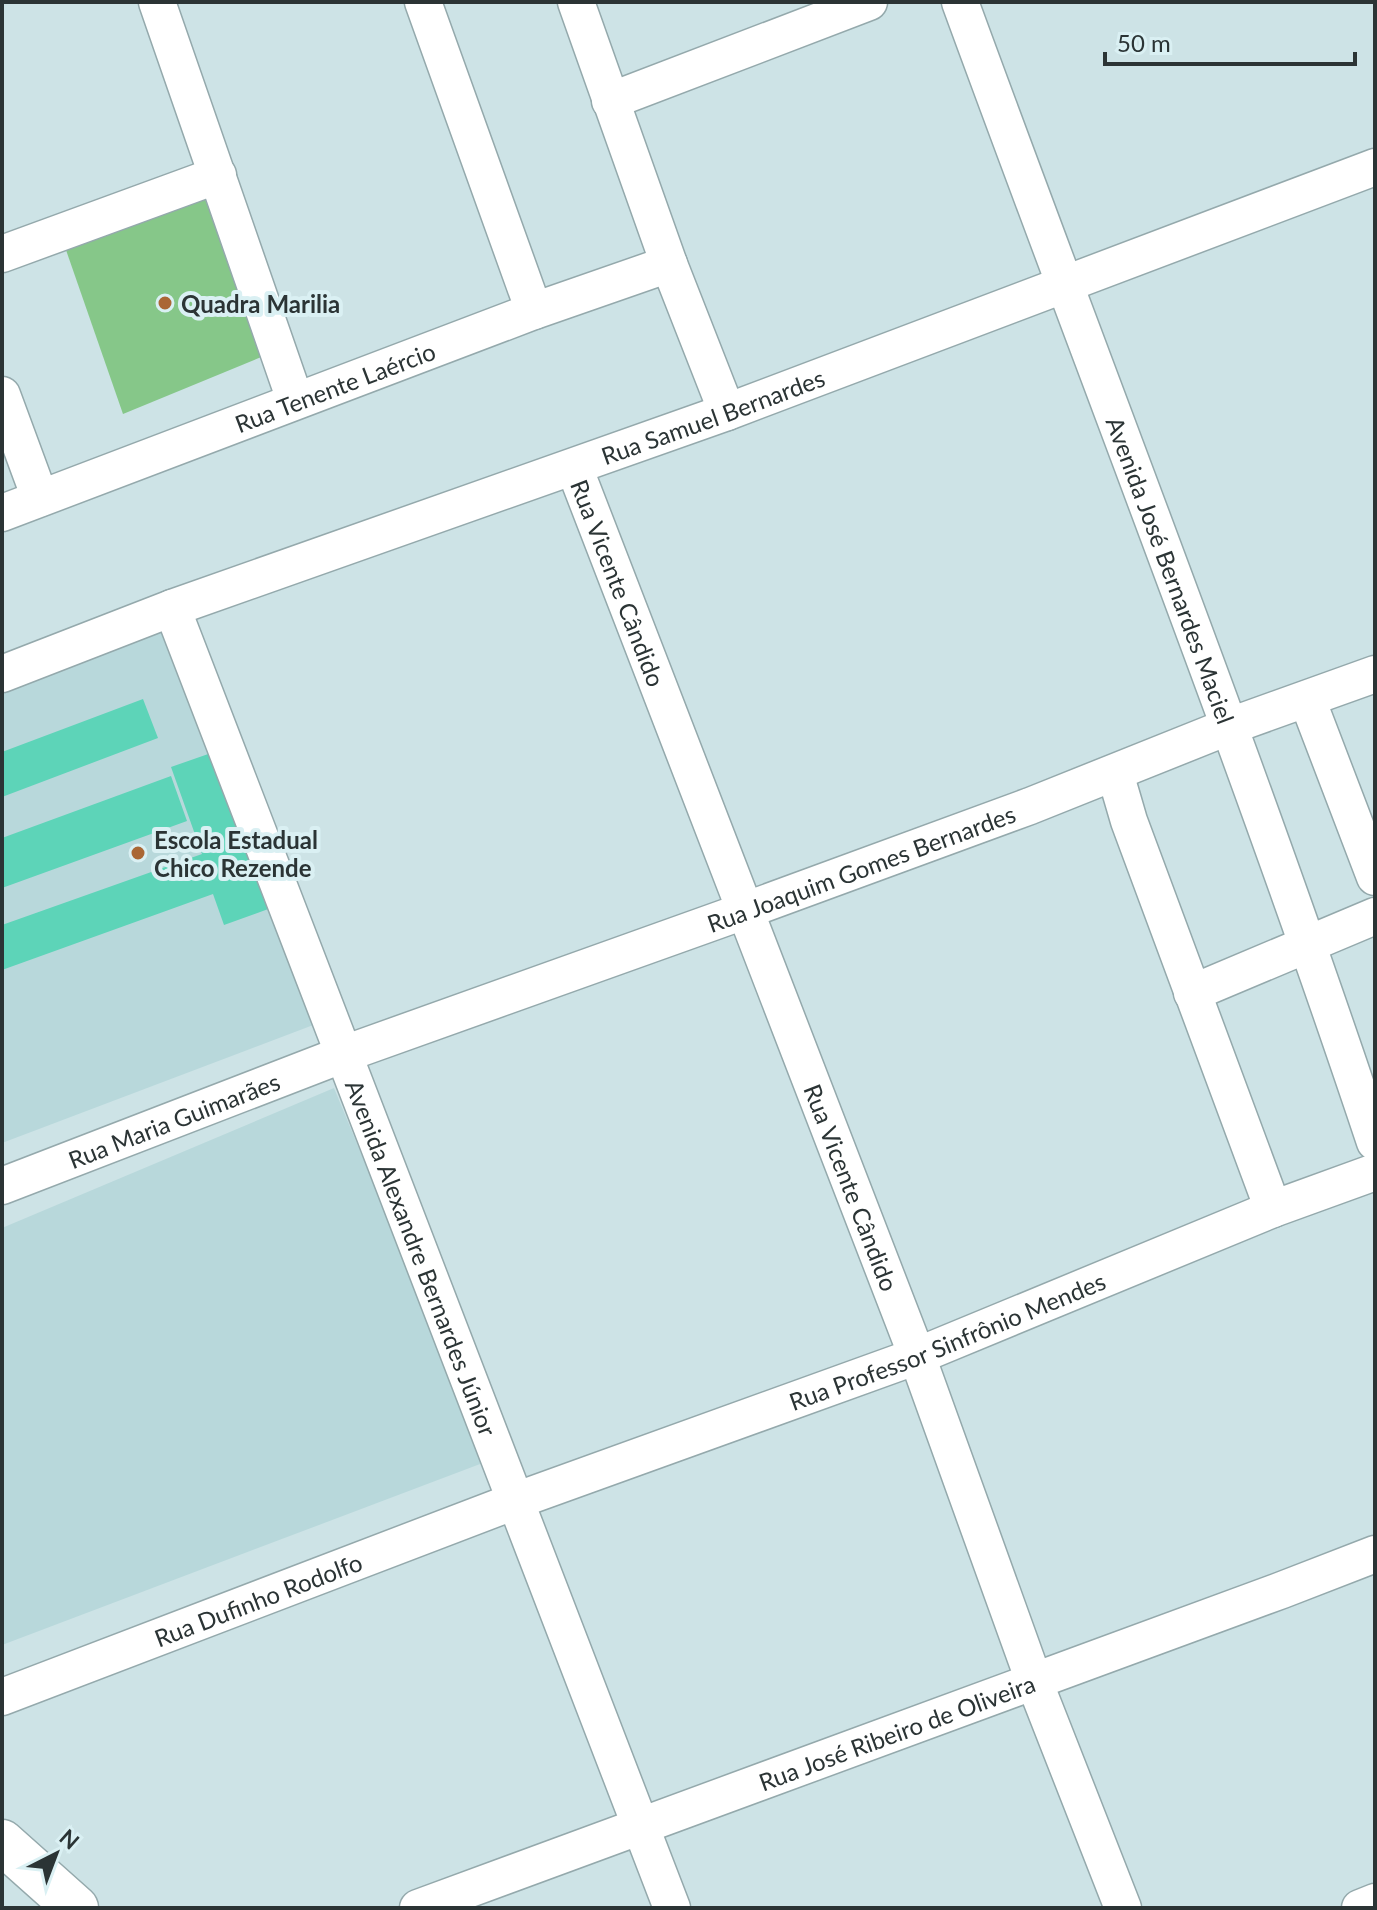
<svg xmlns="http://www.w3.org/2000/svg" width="1377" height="1910" viewBox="0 0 1377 1910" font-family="Lato,sans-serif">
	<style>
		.built { fill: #b8d8db }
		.green { fill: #86c789 }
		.building { fill: #5dd4b8 }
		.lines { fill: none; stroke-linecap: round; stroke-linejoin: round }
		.minor-casing { stroke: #94a9ac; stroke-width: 39 }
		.secondary-casing { stroke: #94a9ac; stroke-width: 47 }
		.minor { stroke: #fff; stroke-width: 36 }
		.secondary { stroke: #fff; stroke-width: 44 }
		.poi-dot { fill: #aa6735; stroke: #daf0f3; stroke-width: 3 }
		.labels { text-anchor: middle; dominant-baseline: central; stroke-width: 8; stroke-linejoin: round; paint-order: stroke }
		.poi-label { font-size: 24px; font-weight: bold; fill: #2b3435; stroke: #daf0f3; text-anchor: start }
		.street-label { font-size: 24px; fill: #2b3435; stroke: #daf0f3 }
	</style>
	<rect width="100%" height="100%" fill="#cde3e6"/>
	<path class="built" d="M 185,621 L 337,1016 L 2,1143 L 2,690 Z
		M 334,1088 L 488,1461 L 2,1645 L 2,1228 Z"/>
	<path class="green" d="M 205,199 L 266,355 L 123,414 L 66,250 Z"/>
	<path class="building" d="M 143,699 L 158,738 L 2,797 L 2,752 Z
		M 214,752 L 271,908 L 224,925 L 213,894 L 2,970 L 2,925 L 202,854 L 171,767 Z
		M 171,776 L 187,821 L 2,888 L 2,838 Z"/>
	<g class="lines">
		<g class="minor-casing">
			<g id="minor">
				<path d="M 157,2 L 295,400"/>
				<path d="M 423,2 L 534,311"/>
				<path d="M 576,2 L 669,264 L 727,412"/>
				<path id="s1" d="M 960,2 C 1099,382 1247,758 1375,1142"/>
				<path d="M 610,101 L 869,2"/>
				<path d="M 2,254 L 218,175"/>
				<path d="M 2,395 L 40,498"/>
				<path id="s2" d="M 574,467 L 917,1356 L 1034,1681 L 1123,1908"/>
				<path id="s3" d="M 2,513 L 534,311 L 669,264"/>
				<path id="s4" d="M 172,608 L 672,1908"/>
				<path id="s5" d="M 2,674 L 172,608 L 727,412 L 1375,167"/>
				<path d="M 1307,699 L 1375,877"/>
				<path d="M 1115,773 L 1129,821 L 1273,1209"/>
				<path d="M 1192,993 L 1375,916"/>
				<path id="s6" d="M 2,1186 L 344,1054 L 744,911 L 1030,806 L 1230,726 L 1375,674"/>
				<path id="s7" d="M 2,1697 L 515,1501 L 917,1356 L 1273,1209 L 1375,1172"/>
				<path id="s8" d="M 418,1908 L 1282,1590 L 1375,1554"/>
				<path d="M 1360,1908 L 1375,1902"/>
			</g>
		</g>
		<g class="secondary-casing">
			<path id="secondary" d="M 2,1842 L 76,1908"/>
		</g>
		<use href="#minor" class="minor"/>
		<use href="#secondary" class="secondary"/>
	</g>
	<g class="poi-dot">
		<circle cx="165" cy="303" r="8"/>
		<circle cx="138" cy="853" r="8"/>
	</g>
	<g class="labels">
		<g class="poi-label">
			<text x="181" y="303">Quadra Marilia</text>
			<text x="154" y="839">Escola Estadual<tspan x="154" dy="28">Chico Rezende</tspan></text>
		</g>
		<g class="street-label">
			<text stroke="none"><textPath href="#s3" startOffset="356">Rua Tenente Laércio</textPath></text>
			<text stroke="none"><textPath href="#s5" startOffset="756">Rua Samuel Bernardes</textPath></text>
			<text stroke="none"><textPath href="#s1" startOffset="606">Avenida José Bernardes Maciel</textPath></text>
			<text stroke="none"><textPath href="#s2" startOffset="124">Rua Vicente Cândido</textPath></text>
			<text stroke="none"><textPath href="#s6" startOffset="916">Rua Joaquim Gomes Bernardes</textPath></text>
			<text stroke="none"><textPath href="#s6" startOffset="184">Rua Maria Guimarães</textPath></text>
			<text stroke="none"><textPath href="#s2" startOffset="772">Rua Vicente Cândido</textPath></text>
			<text stroke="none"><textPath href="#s4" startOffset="696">Avenida Alexandre Bernardes Júnior</textPath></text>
			<text stroke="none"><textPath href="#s7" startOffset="1010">Rua Professor Sinfrônio Mendes</textPath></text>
			<text stroke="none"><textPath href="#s7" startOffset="274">Rua Dufinho Rodolfo</textPath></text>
			<text stroke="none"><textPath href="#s8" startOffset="510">Rua José Ribeiro de Oliveira</textPath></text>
		</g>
	</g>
	<rect width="1377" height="1910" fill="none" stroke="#2b3435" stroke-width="8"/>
	<g transform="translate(56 1854) rotate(42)" stroke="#daf0f3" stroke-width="6" paint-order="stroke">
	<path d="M0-6L14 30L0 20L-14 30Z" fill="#2b3435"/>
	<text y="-12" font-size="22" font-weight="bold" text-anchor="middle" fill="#2b3435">N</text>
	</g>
	<path d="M1105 52v12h250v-12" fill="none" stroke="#2b3435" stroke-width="4"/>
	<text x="1117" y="52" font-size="24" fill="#2b3435" stroke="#daf0f3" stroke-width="6" paint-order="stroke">50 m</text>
</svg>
